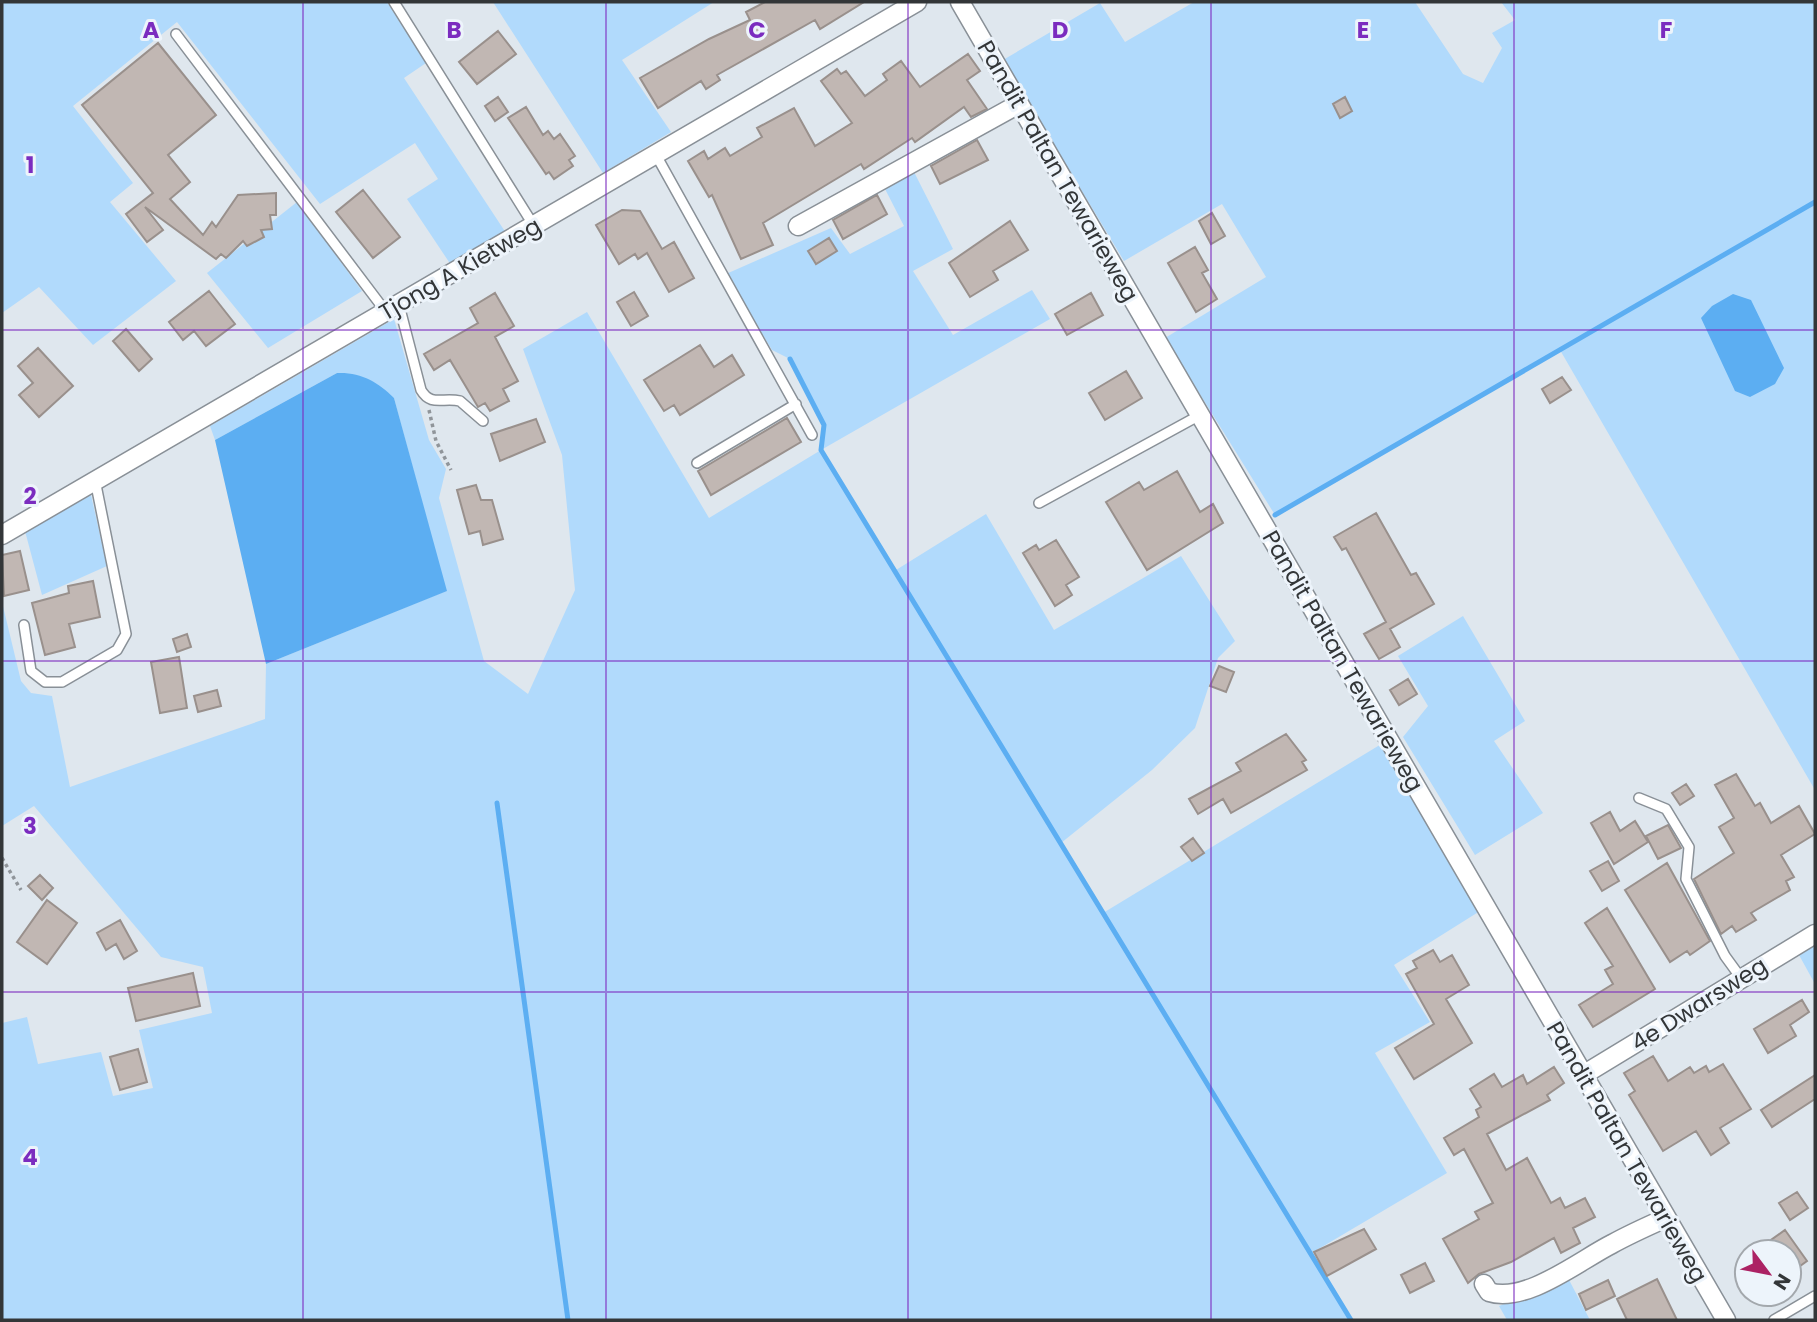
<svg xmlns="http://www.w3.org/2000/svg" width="1817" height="1322" viewBox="0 0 1817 1322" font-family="Poppins,sans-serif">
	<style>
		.green { fill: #b1dafc }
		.water { fill: #5caef2 }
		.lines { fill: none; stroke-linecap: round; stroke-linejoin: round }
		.stream { stroke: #5caef2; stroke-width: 5 }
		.building { fill: #c1b7b3; stroke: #99908c; stroke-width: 2 }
		.lane-casing { stroke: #899097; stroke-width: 12 }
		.street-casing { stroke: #899097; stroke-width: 21 }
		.path { stroke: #90959a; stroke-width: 3.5; stroke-dasharray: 3.5 3.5; stroke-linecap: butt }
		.lane { stroke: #fff; stroke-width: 9 }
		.street { stroke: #fff; stroke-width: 18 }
		.grid { fill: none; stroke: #7b2cbf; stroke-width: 2; stroke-opacity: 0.55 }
		.labels { text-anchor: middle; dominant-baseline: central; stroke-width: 6; stroke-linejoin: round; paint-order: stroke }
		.street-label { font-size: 23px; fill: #333638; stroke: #edf4fb }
		.grid-label { font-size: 23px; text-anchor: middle; font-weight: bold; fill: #7b2cbf; stroke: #edf4fb; stroke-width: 6; stroke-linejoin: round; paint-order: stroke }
	</style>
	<rect width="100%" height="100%" fill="#dfe7ee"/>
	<path class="green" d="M 2,2 L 387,2 L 426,63 L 404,78 L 506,233 L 451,265 L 407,199 L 438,179 L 415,143 L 320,204 L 177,22 L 73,106 L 133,183 L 110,202 L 176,281 L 93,345 L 39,287 L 2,313 Z
		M 493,2 L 714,2 L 622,60 L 671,132 L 603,173 Z
		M 1194,2 L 1415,2 L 1463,74 L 1483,83 L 1502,48 L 1492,33 L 1515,20 L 1501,2 L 1815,2 L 1815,790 L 1560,350 L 1275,515 L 1165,338 L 1266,277 L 1222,204 L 1124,261 L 1003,60 L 1100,3 L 1125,42 Z
		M 913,170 L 953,249 L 913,271 L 953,335 L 1032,290 L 1050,319 L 821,450 L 896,570 L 986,514 L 1054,630 L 1181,556 L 1235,641 L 1218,658 L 1195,728 L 1152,770 L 1061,843 L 1103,913 L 1383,743 L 1480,911 L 1394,965 L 1430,1022 L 1375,1053 L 1447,1173 L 1310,1254 L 1351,1320 L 2,1320 L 2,1023 L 27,1017 L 38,1064 L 101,1052 L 113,1096 L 153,1088 L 139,1030 L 212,1013 L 203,967 L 161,957 L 34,806 L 2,826 L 2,602 L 21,681 L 31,693 L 52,696 L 70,787 L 265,719 L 266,664 L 446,591 L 394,398 L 337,373 L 215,440 L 210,426 L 394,319 L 429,440 L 446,469 L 439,498 L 484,661 L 528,694 L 575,590 L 562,455 L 523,349 L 587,312 L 709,518 L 821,450 L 824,425 L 790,359 L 772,350 L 726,274 L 831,228 L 850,254 L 904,226 L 884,187 Z
		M 297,202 L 362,291 L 268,348 L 207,273 Z
		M 91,495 L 107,566 L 42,595 L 25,531 Z
		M 1463,616 L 1525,721 L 1494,741 L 1543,813 L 1475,855 L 1403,737 L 1428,706 L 1398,656 Z
		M 1815,945 L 1815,984 L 1799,955 Z
		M 1568,1278 L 1590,1320 L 1507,1320 L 1499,1306 Z"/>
	<path class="water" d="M 1733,294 L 1751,300 L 1784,368 L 1775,384 L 1750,397 L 1735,391 L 1701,318 L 1712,306 Z
		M 337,373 C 361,372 378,382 394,398 L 447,591 L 266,664 L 215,440 Z"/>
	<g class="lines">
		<path class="stream" d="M 790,359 L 824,425 L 821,450 L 1351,1320
			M 1275,515 L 1815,202
			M 497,803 L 568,1320"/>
	</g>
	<path class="building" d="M 765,2 L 864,2 L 820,29 L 815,20 L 717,75 L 720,80 L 706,89 L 701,81 L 658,108 L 640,78 L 709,39 L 750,20 L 746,12 Z
		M 498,31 L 516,54 L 477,84 L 459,62 Z
		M 158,43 L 216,115 L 168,155 L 190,182 L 170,199 L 203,235 L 212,222 L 216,227 L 238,195 L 276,193 L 276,215 L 270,215 L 272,229 L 261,230 L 264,237 L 247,246 L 243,241 L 226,258 L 221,254 L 216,259 L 145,207 L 163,230 L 147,242 L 126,214 L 153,193 L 82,105 Z
		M 968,54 L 980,71 L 967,80 L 987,109 L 971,117 L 964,107 L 915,142 L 912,138 L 864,169 L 861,164 L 763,223 L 773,245 L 741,259 L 712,195 L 709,197 L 688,161 L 704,151 L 708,159 L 725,148 L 730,156 L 762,137 L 757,128 L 794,108 L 815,146 L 852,123 L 821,81 L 837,69 L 841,74 L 846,71 L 865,96 L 887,80 L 883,74 L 901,61 L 920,87 Z
		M 498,97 L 508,112 L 495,121 L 485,106 Z
		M 1345,97 L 1352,111 L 1340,118 L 1333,104 Z
		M 526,107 L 543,135 L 548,131 L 554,139 L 560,134 L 575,156 L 569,160 L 573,166 L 554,179 L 549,172 L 546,174 L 508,118 Z
		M 977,140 L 988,160 L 940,184 L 931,166 Z
		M 363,190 L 400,237 L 373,258 L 336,212 Z
		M 877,195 L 887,214 L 843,239 L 833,220 Z
		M 622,210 L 640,211 L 662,249 L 674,242 L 694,278 L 669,292 L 647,253 L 638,259 L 635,254 L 619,264 L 596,225 Z
		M 1212,213 L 1225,236 L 1211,244 L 1199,221 Z
		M 1010,221 L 1028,250 L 993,271 L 998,280 L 970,297 L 949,263 Z
		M 829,238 L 837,251 L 816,264 L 808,251 Z
		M 1195,247 L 1208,270 L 1202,273 L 1217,299 L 1196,312 L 1168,263 Z
		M 209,291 L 235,324 L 206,346 L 194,331 L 183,340 L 169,322 Z
		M 634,292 L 648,316 L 631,326 L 617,302 Z
		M 495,293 L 514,326 L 495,337 L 518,381 L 503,389 L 509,401 L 490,411 L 485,403 L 478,407 L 450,360 L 434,370 L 424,354 L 478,323 L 470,308 Z
		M 1091,293 L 1103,315 L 1067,335 L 1055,314 Z
		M 126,329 L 152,359 L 139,371 L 113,341 Z
		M 700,345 L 714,367 L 732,355 L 744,375 L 680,415 L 674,405 L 664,411 L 644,380 Z
		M 38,348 L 73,386 L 39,417 L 19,395 L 33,383 L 18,366 Z
		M 1126,371 L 1142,398 L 1105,420 L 1089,393 Z
		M 1562,377 L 1571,390 L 1550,403 L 1542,389 Z
		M 787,418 L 801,442 L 711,495 L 698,471 Z
		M 536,419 L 545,442 L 500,461 L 491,434 Z
		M 1177,471 L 1200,512 L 1213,504 L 1223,523 L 1147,570 L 1106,502 L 1139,482 L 1144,490 Z
		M 476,485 L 481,500 L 492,500 L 503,539 L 483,545 L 480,531 L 469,534 L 457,490 Z
		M 1376,513 L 1411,575 L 1416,573 L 1434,604 L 1390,629 L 1400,647 L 1379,659 L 1364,634 L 1386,622 L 1346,548 L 1342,550 L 1334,537 Z
		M 1056,540 L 1079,577 L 1066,585 L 1072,595 L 1055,606 L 1023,553 L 1036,545 L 1039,550 Z
		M 20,551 L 29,590 L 4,596 L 2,555 Z
		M 93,581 L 100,617 L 69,624 L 75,647 L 45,655 L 32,603 L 69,593 L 68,586 Z
		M 187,634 L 191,647 L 177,652 L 173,639 Z
		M 179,657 L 187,708 L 160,713 L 151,662 Z
		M 1219,666 L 1234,672 L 1226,692 L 1210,686 Z
		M 1408,679 L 1417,694 L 1399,705 L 1390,690 Z
		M 217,690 L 221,706 L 198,712 L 194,696 Z
		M 1286,734 L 1306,760 L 1302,762 L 1307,770 L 1231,813 L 1223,799 L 1198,814 L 1189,799 L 1241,771 L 1236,763 Z
		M 1736,774 L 1755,806 L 1760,803 L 1771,823 L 1799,806 L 1815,834 L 1781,855 L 1794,877 L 1786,881 L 1790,890 L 1751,913 L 1756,920 L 1736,932 L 1732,926 L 1721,934 L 1694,879 L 1734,853 L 1719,827 L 1734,818 L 1715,785 Z
		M 1686,784 L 1694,796 L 1680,805 L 1672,793 Z
		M 1610,812 L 1620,831 L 1635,821 L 1648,842 L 1614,864 L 1591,823 Z
		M 1668,825 L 1681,848 L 1658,859 L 1646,836 Z
		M 1193,838 L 1204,853 L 1192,861 L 1181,847 Z
		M 1608,861 L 1619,881 L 1602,891 L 1590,871 Z
		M 1667,863 L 1710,941 L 1690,955 L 1687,951 L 1670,962 L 1625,890 Z
		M 40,875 L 53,888 L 42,900 L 28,886 Z
		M 47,900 L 77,923 L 47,964 L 17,942 Z
		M 1607,908 L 1655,989 L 1593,1027 L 1579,1005 L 1613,984 L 1605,970 L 1613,966 L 1585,923 Z
		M 120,920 L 137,951 L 124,959 L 116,944 L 106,950 L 97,933 Z
		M 1433,950 L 1440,962 L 1452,955 L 1469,985 L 1446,999 L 1472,1043 L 1414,1079 L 1395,1048 L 1434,1024 L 1406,974 L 1417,968 L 1413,961 Z
		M 193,973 L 200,1006 L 136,1021 L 128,988 Z
		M 1802,1000 L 1809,1012 L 1790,1025 L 1796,1036 L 1768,1053 L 1754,1029 Z
		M 138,1049 L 147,1082 L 120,1090 L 110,1057 Z
		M 1653,1056 L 1668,1081 L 1690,1067 L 1694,1073 L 1706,1066 L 1709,1072 L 1723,1064 L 1751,1109 L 1720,1128 L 1729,1143 L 1711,1155 L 1696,1131 L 1663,1151 L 1629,1095 L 1635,1091 L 1624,1073 Z
		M 1554,1067 L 1564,1083 L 1547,1095 L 1550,1100 L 1487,1134 L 1506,1170 L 1527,1158 L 1551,1203 L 1560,1198 L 1565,1208 L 1585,1198 L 1595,1217 L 1573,1228 L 1580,1243 L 1561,1253 L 1554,1238 L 1511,1262 L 1479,1274 L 1468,1283 L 1443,1239 L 1479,1219 L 1475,1212 L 1493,1203 L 1464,1149 L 1454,1155 L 1444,1138 L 1479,1117 L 1476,1110 L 1481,1107 L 1470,1089 L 1494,1074 L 1502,1087 L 1523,1075 L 1527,1084 Z
		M 1815,1075 L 1815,1099 L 1772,1127 L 1761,1110 Z
		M 1797,1192 L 1808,1208 L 1790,1220 L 1779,1203 Z
		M 1364,1229 L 1376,1249 L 1327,1276 L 1314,1252 Z
		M 1785,1230 L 1807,1261 L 1789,1274 L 1789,1252 L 1754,1252 Z
		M 1425,1263 L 1434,1281 L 1410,1293 L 1401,1275 Z
		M 1657,1279 L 1677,1320 L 1627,1320 L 1617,1299 Z
		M 1608,1280 L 1615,1296 L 1586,1310 L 1579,1294 Z"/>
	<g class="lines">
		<g class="lane-casing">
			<path id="lane" d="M 394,2 L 534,226
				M 176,34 L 386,312
				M 656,155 L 812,435
				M 399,305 L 421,390 C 431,407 443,397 460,401 L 483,421
				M 697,463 L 796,404
				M 1039,503 L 1200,415
				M 24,625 L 31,671 L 45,682 L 62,682 L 117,650 L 126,634 L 95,480
				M 1639,798 L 1666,809 L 1689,847 L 1686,879 L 1725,956 L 1741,978
				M 1774,1320 L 1815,1296"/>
		</g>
		<g class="street-casing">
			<path id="street" d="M 960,2 L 1726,1320
				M 798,226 L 1019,104
				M 2,535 L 917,2
				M 1583,1075 L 1815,934
				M 1484,1284 L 1489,1292 C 1526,1304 1580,1260 1612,1244 C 1630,1234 1648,1226 1666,1218"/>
		</g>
		<path class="path" d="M 429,410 L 436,441 L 451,470
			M 2,858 L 21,890"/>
		<use href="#lane" class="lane"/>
		<use href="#street" class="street"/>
	</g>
	<path class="grid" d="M 303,2 L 303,1320M 606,2 L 606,1320M 908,2 L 908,1320M 1211,2 L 1211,1320M 1514,2 L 1514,1320M 2,330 L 1815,330M 2,661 L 1815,661M 2,992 L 1815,992"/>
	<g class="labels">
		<g class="street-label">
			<text transform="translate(1058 171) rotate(60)">Pandit Paltan Tewarieweg</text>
			<text transform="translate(460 269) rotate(-30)">Tjong A Kietweg</text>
			<text transform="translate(1343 661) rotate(60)">Pandit Paltan Tewarieweg</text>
			<text transform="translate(1699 1004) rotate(-32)">4e Dwarsweg</text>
			<text transform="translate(1627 1152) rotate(60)">Pandit Paltan Tewarieweg</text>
		</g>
	</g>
	<g class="grid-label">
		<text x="151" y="38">A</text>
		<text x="454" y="38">B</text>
		<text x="757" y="38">C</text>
		<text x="1060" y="38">D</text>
		<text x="1363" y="38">E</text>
		<text x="1666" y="38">F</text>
		<text x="30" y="173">1</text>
		<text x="30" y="504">2</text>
		<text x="30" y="834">3</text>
		<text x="30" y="1165">4</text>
	</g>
	<rect width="1817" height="1322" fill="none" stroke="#333638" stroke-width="7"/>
	<g transform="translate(1768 1273) rotate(122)"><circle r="33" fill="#edf4fb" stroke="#a3a8ad" stroke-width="2"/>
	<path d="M0-5L12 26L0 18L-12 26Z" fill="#ac2264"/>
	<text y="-10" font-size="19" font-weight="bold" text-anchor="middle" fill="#333638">N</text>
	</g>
</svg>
